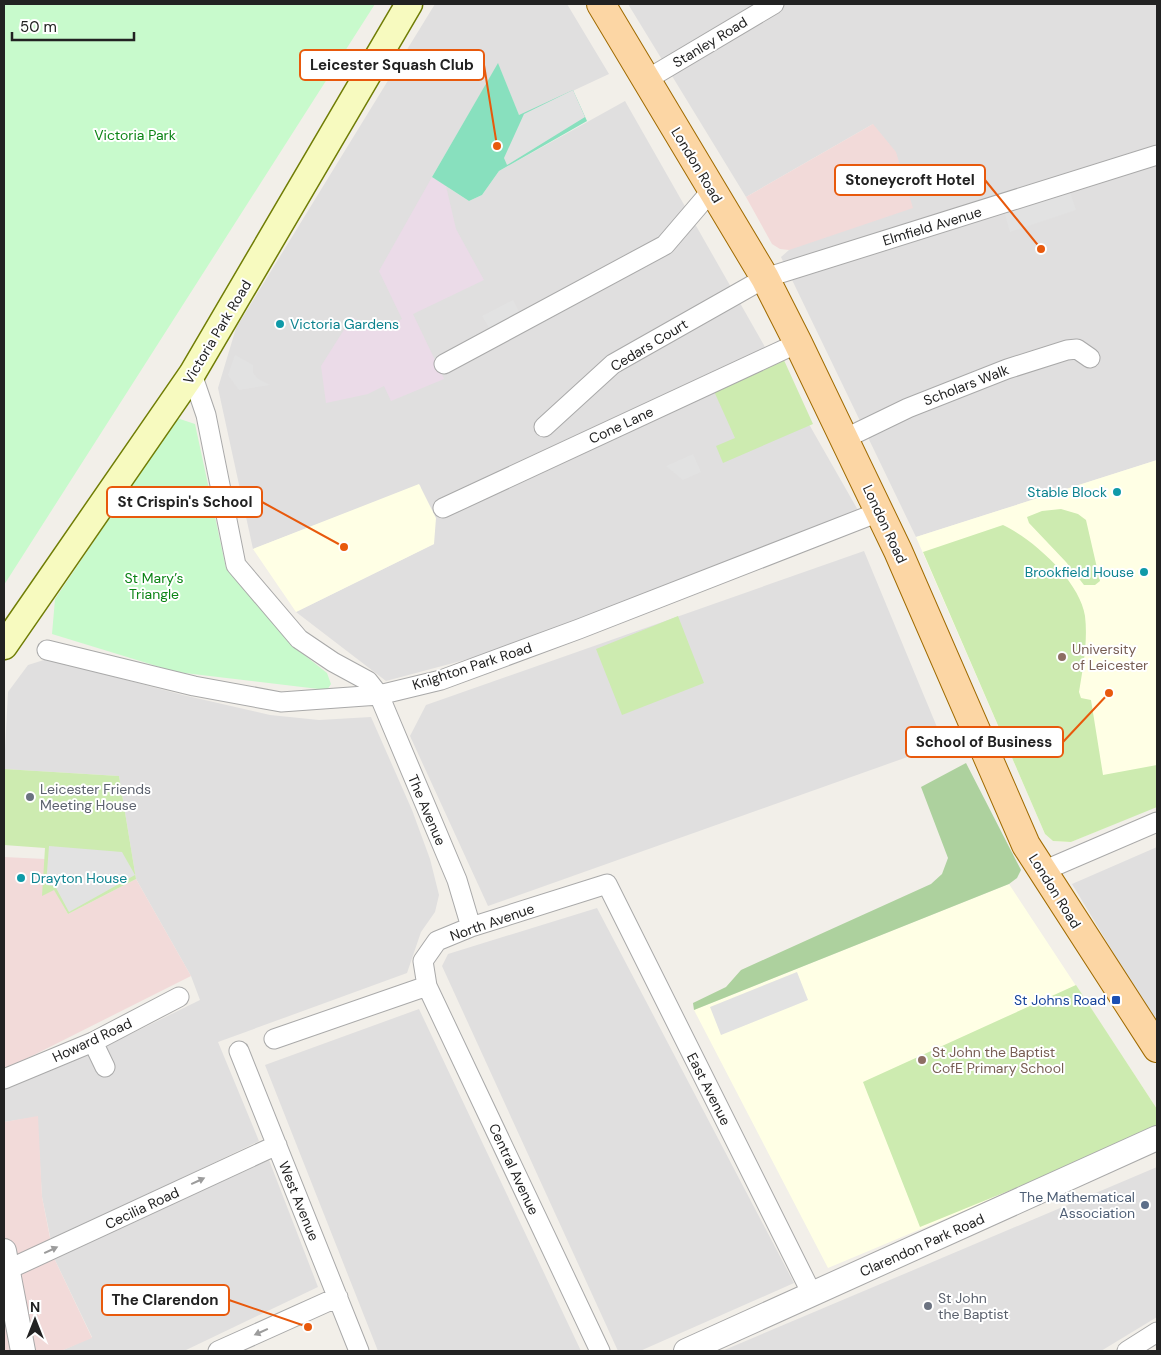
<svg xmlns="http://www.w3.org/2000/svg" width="1161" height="1355" viewBox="0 0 1161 1355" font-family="'DM Sans',sans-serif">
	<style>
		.residential { fill: #e0dfdf }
		.commercial { fill: #f2dad9 }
		.industrial { fill: #ebdbe8 }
		.education { fill: #ffffe5 }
		.grass { fill: #cdebb0 }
		.forest { fill: #add19e }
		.park { fill: #c8facc }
		.pitch { fill: #88e0be }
		.parking { fill: #e2e2e2 }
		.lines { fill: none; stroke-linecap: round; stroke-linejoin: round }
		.minor-casing { stroke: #a9a9a9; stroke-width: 21 }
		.tertiary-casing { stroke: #a9a9a9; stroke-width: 26 }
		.secondary-casing { stroke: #707d05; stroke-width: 29 }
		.primary-casing { stroke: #a06b00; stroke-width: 30 }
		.minor { stroke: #fff; stroke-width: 19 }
		.tertiary { stroke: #fff; stroke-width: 24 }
		.secondary { stroke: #f7fabf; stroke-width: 26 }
		.primary { stroke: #fcd6a4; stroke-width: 28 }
		.oneway { fill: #9c9c9c }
		.culture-dot { fill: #0f9aa8; stroke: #fff; stroke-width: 2 }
		.education-dot { fill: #8d6e63; stroke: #fff; stroke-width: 2 }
		.worship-dot { fill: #6b7280; stroke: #fff; stroke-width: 2 }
		.transit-dot { fill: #1a4fb4; stroke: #fff; stroke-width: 2 }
		.service-dot { fill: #5c6f8a; stroke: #fff; stroke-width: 2 }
		.labels { text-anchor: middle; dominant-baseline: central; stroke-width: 4; stroke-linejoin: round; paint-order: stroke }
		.street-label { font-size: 14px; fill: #222; stroke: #fff }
		.park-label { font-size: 14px; fill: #0c8416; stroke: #fff }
		.culture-label { font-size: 14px; fill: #0d838f; stroke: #fff; text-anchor: start }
		.education-label { font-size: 14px; fill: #785e54; stroke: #fff; text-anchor: start }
		.worship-label { font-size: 14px; fill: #5b616d; stroke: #fff; text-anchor: start }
		.transit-label { font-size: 14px; fill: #164399; stroke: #fff; text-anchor: end }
		.service-label { font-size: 14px; fill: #4e5e75; stroke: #fff; text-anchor: end }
		.leader { fill: none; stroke: #e8590c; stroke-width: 2 }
		.callout-dot { fill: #e8590c; stroke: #fff; stroke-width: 2 }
		.callout { fill: #fff; stroke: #e8590c; stroke-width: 2 }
		.callout-label { font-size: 15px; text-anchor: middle; font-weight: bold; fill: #222 }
	</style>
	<rect width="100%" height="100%" fill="#f2efe9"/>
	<path class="residential" d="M 435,4 L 567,4 L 609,74 L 519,116 L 498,64 L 432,177 L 469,201 L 482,195 L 499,171 L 625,101 L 859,512 L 487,654 L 386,681 L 296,612 L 434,544 L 420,485 L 253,549 L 218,388 L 236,328 Z
		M 628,4 L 1157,4 L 1157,460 L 916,537 L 781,257 L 789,250 L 873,124 L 746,197 Z
		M 864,551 L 944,744 L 488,906 L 410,736 L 426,705 Z
		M 47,659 L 183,695 L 270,715 L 319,720 L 371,717 L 412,810 L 430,859 L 439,895 L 435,912 L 421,932 L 407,973 L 218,1042 L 259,1141 L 51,1241 L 42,1197 L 37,1117 L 4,1122 L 4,1089 L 88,1055 L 200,1000 L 191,976 L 136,879 L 119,776 L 4,769 L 8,692 L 28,665 Z
		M 1157,847 L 1157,1025 L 1072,884 Z
		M 597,908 L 794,1283 L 640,1351 L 618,1351 L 442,966 L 448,954 Z
		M 419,1009 L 581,1351 L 378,1351 L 265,1065 Z
		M 269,1160 L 318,1287 L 184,1351 L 61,1351 L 92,1337 L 54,1258 Z
		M 1157,1167 L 1157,1317 L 1101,1351 L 722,1351 Z"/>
	<path class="commercial" d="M 873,124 L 896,152 L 913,208 L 789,250 L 780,249 L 772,244 L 746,197 Z
		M 4,857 L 45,859 L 43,895 L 54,889 L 68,914 L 136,879 L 191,976 L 4,1070 Z
		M 38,1116 L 42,1197 L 54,1258 L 92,1338 L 61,1351 L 4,1351 L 4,1122 Z"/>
	<path class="industrial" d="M 432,177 L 446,186 L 456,229 L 484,280 L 413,314 L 444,379 L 391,401 L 384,386 L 368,394 L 326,403 L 321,366 L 352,317 L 376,331 L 402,319 L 379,271 Z"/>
	<path class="education" d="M 1157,460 L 1157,806 L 1071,842 L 1053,841 L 1045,834 L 916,537 Z
		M 419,484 L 436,518 L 434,544 L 296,612 L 253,549 Z
		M 1009,884 L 1157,1109 L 1157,1130 L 828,1268 L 694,1010 Z"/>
	<path class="grass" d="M 783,358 L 813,424 L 723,463 L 716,446 L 735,438 L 713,389 Z
		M 1061,509 L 1078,514 L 1086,520 L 1100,581 L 1095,585 L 1084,585 L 1066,562 L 1029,523 L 1027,517 L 1042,511 Z
		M 1003,525 C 1033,539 1080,581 1085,616 C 1088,641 1083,668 1079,692 L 1081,698 L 1091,700 L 1103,775 L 1157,765 L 1157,807 L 1071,842 L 1053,841 L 1045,834 L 923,552 Z
		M 678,616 L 704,683 L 622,715 L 596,649 Z
		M 4,769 L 119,776 L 136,879 L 68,914 L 54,890 L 42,896 L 45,848 L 4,845 Z
		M 1076,985 L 1157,1109 L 1157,1130 L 920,1227 L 863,1082 Z"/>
	<path class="forest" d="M 966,763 L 1021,870 L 1017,878 L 1009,884 L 694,1010 L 693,1003 L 726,987 L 741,970 L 931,884 L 942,874 L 948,858 L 921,787 Z"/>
	<path class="park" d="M 4,4 L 375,4 L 4,585 Z
		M 177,418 L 195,424 L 226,568 L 293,646 L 327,673 L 331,684 L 327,690 L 176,672 L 52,634 L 55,599 Z"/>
	<path class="pitch" d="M 498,63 L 519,115 L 573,90 L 587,121 L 499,171 L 482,195 L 469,201 L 432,177 Z"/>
	<path class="parking" d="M 573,90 L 585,117 L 507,165 L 504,158 L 524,114 Z
		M 1070,192 L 1076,210 L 1010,232 L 1005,214 Z
		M 513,300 L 523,320 L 494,336 L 482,316 Z
		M 235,355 L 253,365 L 253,373 L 258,379 L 270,385 L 239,390 L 228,375 Z
		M 693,454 L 701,472 L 683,480 L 666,466 Z
		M 49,846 L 122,852 L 135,875 L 69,912 L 55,886 L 46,885 Z
		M 797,972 L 808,1000 L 721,1035 L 710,1007 Z"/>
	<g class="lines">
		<g class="minor-casing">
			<path id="minor" d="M 646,80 L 774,4
				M 444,364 L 665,245 L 712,190
				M 192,374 L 206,415 L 236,565 L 299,639 L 333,662 L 368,681 L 379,695 L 457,880 L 471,927
				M 544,427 L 613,364 L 765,278 L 1157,155
				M 844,439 L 908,408 L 1007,369 L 1067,350 L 1077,349 L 1090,358
				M 443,508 L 798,343
				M 47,650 L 194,686 L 281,702 L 379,695 L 441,680 L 579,629 L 879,512
				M 1043,871 L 1157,822
				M 427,986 L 600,1351
				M 274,1039 L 427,986 L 423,961 L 437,941 L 471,927 L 607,884 L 812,1294
				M 93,1042 L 105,1067
				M 239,1051 L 359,1351
				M 4,1079 L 93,1042 L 179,997
				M 7,1270 L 277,1145
				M 218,1351 L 338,1297
				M 1127,1351 L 1157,1332"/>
		</g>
		<g class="tertiary-casing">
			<path id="tertiary" d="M 4,1251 L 23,1351
				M 686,1351 L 1157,1138"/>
		</g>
		<g class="secondary-casing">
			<path id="secondary" d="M 4,646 L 192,374 L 409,4"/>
		</g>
		<g class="primary-casing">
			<path id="primary" d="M 601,4 L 765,278 L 798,343 L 898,551 L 1026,845 L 1157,1048"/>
		</g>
		<use href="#minor" class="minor"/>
		<use href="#tertiary" class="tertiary"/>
		<use href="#secondary" class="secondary"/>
		<use href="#primary" class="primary"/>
	</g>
	<defs><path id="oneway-solid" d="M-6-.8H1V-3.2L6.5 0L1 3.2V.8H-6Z" transform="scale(1.25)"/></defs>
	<g class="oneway">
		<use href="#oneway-solid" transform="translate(198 1181) rotate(-25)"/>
		<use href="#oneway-solid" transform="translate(51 1250) rotate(-25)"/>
		<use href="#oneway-solid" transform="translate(261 1332) rotate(156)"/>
	</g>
	<g class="culture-dot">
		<circle cx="280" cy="324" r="5"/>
		<circle cx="1117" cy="492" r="5"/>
		<circle cx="1144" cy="572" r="5"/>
		<circle cx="21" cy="878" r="5"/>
	</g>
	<g class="education-dot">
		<circle cx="1062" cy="657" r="5"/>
		<circle cx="922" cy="1060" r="5"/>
	</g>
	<g class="worship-dot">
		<circle cx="30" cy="797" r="5"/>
		<circle cx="928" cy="1306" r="5"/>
	</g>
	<rect class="transit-dot" x="1111" y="995" width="10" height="10" rx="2.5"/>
	<circle class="service-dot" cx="1145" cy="1205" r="5"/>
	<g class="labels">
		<g class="street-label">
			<text transform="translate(710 42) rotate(-31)">Stanley Road</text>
			<text transform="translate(697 165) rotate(59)">London Road</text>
			<text transform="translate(932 226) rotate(-17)">Elmfield Avenue</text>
			<text transform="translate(217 332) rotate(-59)">Victoria Park Road</text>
			<text transform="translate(649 345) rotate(-31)">Cedars Court</text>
			<text transform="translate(966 385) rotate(-21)">Scholars Walk</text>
			<text transform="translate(621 425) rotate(-25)">Cone Lane</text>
			<text transform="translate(885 524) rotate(65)">London Road</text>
			<text transform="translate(472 666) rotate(-18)">Knighton Park Road</text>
			<text transform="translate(427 810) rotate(67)">The Avenue</text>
			<text transform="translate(1055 891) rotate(58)">London Road</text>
			<text transform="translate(492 922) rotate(-19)">North Avenue</text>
			<text transform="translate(92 1040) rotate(-25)">Howard Road</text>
			<text transform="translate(709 1089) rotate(63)">East Avenue</text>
			<text transform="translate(514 1169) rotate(65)">Central Avenue</text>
			<text transform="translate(299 1201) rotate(68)">West Avenue</text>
			<text transform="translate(142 1208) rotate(-25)">Cecilia Road</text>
			<text transform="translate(922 1245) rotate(-24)">Clarendon Park Road</text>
		</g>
		<g class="park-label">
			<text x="135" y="135">Victoria Park</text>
			<text x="154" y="578">St Mary’s<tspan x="154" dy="16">Triangle</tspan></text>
		</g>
		<g class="culture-label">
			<text x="290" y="324">Victoria Gardens</text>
			<text x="1107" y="492" text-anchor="end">Stable Block</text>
			<text x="1134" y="572" text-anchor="end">Brookfield House</text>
			<text x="31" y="878">Drayton House</text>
		</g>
		<g class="education-label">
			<text x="1072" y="649">University<tspan x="1072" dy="16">of Leicester</tspan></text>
			<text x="932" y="1052">St John the Baptist<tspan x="932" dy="16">CofE Primary School</tspan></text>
		</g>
		<g class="worship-label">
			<text x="40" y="789">Leicester Friends<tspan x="40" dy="16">Meeting House</tspan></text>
			<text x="938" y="1298">St John<tspan x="938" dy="16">the Baptist</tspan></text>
		</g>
		<g class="transit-label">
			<text x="1106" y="1000">St Johns Road</text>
		</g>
		<g class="service-label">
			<text x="1135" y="1197">The Mathematical<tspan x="1135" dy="16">Association</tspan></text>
		</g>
	</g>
	<path class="leader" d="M497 146L484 65M1041 249L985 180M344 547L262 502M1109 693L1063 742M308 1327L229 1300"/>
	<g class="callout-dot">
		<circle cx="497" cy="146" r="5"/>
		<circle cx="1041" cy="249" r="5"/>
		<circle cx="344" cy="547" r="5"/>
		<circle cx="1109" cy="693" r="5"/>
		<circle cx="308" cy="1327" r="5"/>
	</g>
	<g class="callout">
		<rect x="300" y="50" width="184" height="30" rx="5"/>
		<rect x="835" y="165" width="150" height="30" rx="5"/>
		<rect x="107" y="487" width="155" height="30" rx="5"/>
		<rect x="906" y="727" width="157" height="30" rx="5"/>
		<rect x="102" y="1285" width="127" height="30" rx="5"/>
	</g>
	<g class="callout-label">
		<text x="392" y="70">Leicester Squash Club</text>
		<text x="910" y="185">Stoneycroft Hotel</text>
		<text x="185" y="507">St Crispin's School</text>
		<text x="984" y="747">School of Business</text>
		<text x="165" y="1305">The Clarendon</text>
	</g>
	<rect width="1161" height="1355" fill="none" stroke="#222222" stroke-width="10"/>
	<g transform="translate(35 1320)" stroke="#ffffff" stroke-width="4" paint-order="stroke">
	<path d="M0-4L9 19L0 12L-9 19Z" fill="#222222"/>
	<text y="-8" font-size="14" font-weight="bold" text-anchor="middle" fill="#222222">N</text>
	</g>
	<path d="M12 32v8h122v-8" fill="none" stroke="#222222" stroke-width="2.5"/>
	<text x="20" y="32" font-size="15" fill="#222222" stroke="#ffffff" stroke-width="4" paint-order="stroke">50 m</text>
</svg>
